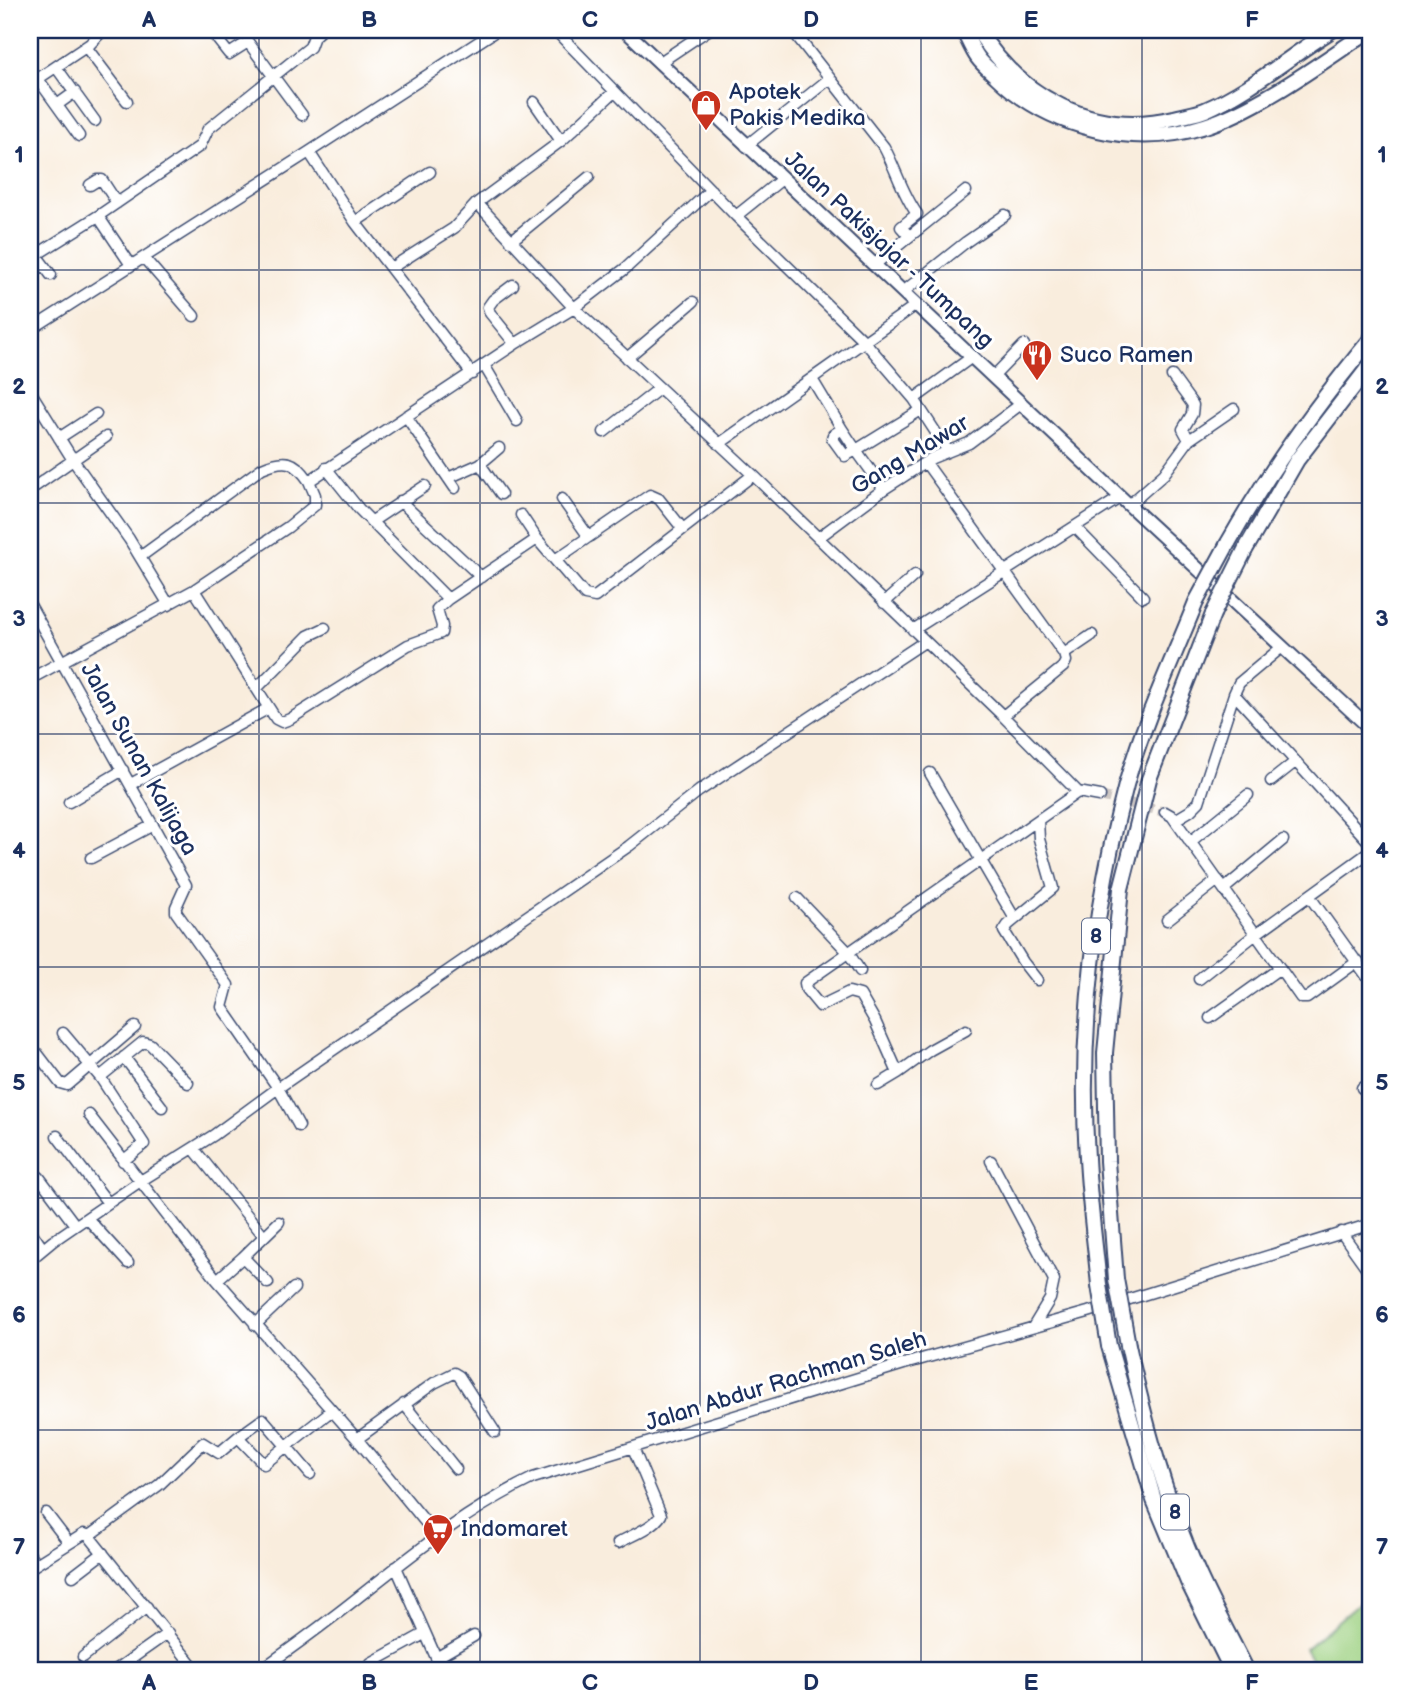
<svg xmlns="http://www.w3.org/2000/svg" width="1401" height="1701" viewBox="0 0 1401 1701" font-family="'Balsamiq Sans',sans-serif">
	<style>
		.green { fill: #9cd080; stroke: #5c806f; stroke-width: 2 }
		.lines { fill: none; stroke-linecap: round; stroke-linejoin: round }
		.minor-tunnel { stroke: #cdc7c4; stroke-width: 10; stroke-dasharray: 10 5; stroke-linecap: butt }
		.minor-casing { stroke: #3c4c71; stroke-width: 13 }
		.major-casing { stroke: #3c4c71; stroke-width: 16 }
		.highway-casing { stroke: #3c4c71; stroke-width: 18 }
		.minor { stroke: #fff; stroke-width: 10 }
		.major { stroke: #fff; stroke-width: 12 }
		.highway { stroke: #fff; stroke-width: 14 }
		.highway-bridge-casing { stroke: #3c4c71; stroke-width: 18; stroke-linecap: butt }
		.highway-bridge { stroke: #fff; stroke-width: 14 }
		.grid { fill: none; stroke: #1b2f5e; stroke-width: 2; stroke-opacity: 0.55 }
		.labels { text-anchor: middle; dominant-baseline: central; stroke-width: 6; stroke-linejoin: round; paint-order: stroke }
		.shield { fill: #fff; stroke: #5f6d8e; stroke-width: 2 }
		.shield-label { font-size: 21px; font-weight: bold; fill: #1b2f5e }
		.poi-label { font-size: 23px; fill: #1b2f5e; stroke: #fff; text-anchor: start }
		.street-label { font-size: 23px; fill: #1b2f5e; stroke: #fff }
		.neatline { fill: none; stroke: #1b2f5e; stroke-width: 2.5 }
		.grid-label { font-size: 23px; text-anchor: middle; font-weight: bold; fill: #1b2f5e }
	</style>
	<rect width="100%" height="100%" fill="#fff"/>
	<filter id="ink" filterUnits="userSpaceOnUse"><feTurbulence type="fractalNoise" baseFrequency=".0143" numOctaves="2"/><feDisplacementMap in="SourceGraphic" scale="14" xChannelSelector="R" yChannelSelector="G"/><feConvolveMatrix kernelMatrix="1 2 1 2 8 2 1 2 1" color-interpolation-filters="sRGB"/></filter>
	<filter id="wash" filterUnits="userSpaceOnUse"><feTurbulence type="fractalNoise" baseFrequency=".00686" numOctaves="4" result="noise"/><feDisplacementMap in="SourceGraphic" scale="28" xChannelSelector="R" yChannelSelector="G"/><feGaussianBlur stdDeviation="1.57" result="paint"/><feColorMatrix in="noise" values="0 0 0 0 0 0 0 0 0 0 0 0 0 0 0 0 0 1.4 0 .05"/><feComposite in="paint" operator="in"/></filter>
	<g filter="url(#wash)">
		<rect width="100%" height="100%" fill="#f9eddd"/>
		<path class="green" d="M 1371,1593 L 1371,1671 L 1319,1671 L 1305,1649 Z"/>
	</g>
	<g filter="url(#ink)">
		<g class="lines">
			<path class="minor-tunnel" d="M 1100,796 L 1165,812"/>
			<g class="minor-casing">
				<path id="minor" d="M 210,30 L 229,54 L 248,42 L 302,115
					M 555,30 L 736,216 L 865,342 L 914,399 L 948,451
					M 792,30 L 884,147 C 896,169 902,193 917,214 L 901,227 L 909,236
					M 86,47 L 127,101
					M 659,63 L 708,30
					M 56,67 L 95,121
					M 38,79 L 79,136
					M 30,84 L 90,44 L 103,30
					M 534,102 L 561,141
					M 57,105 L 75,92
					M 746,146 L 829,79
					M 309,152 L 355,222 L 472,374
					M 90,185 L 98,180 L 102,180 L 117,203
					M 477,203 L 574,308 L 753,475 L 1003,716 L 1078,792 L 1100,796
					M 98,216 L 200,146 L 208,129 L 310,47 L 314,36 L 321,30
					M 736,216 L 782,179
					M 355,222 L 430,172
					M 511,241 L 589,177
					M 30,247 L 51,275
					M 36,255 L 98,216 L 131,265
					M 144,258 L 194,316
					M 874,265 L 966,191
					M 391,268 L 454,228 L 477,203 L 561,141 L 614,92
					M 513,285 L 493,300 L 488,307 L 490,313 L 515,344
					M 903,292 L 966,242 L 1005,215
					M 30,314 L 37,325
					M 30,330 L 309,152 L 497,30
					M 627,358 L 693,302
					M 484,365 L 517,421
					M 1172,376 L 1193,405 L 1192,414 L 1183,429 L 1189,440
					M 993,377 L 1024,345
					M 812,379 L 842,429 L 833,435 L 832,438 L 845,456 L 856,450 L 884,489
					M 30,391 L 73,460 L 129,539 L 169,605
					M 914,399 L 972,357
					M 406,416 L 455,488
					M 842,429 L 856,450 L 921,410
					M 604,432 L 660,388
					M 59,438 L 96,414
					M 719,444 L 916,305
					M 926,463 L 1064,654 L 1066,661 L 1063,667 L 1003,716
					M 480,464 L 501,494
					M 326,468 L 359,509 L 448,599 L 537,539 L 585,595 L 595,597 L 753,475
					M 448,478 L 480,464 L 499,448
					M 30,490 L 106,437
					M 562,499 L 589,537
					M 400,501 L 481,577
					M 1129,505 L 1164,474 L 1189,440 L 1234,409
					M 521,515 L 537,539
					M 371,522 L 425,486
					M 1076,528 L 1143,597
					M 818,538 L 884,489 L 932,458 L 969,443 L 1021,404
					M 140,557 L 262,468 C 285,458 295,460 309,481
					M 555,560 L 650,495 L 659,499 L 682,528
					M 194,590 L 276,719 L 282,722 L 290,719 L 408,645 L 441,633 L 442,626 L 437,609 L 448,599
					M 884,603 L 915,575
					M 30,605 L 186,885 L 176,907 L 176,912 L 228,985 L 222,1007 L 278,1088 L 299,1126
					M 913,630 L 1121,497
					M 1282,647 L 1239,683 L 1234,694 L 1371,844
					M 1064,654 L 1092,635
					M 30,679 L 194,590 L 288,527 L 315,505 L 315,495 L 309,481 L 515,344 L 574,308 L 626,268 L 711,190
					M 257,688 L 308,636 L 325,628
					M 930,773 L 1015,919
					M 1271,781 L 1295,762
					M 131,784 L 269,708
					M 69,802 L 123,770
					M 1165,812 L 1172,816 L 1301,998 L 1307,998 L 1358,961
					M 1175,820 L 1190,811 L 1199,802 L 1234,694
					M 1190,842 L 1248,795
					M 91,858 L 153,825
					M 1224,889 L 1283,840
					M 1310,897 L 1371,982
					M 797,898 L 848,952 L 860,971
					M 1167,920 L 1218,880
					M 1199,979 L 1256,934 L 1371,851
					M 1037,980 L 1023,962 L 1004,931 L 1008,925 L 1053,888 L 1039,839 L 1038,820 L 1078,792
					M 1210,1018 L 1280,968
					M 63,1033 L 100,1077
					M 37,1053 L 60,1083 L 67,1085 L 135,1027
					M 124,1057 L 162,1107
					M 898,1073 L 930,1050 L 966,1030
					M 878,1085 L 898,1073 L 875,1021 L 860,995 L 849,992 L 820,1006 L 806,989 L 805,983 L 1038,820
					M 1362,1088 L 1371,1081
					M 89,1115 L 217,1280 L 357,1439 L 436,1535
					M 57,1136 L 108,1203
					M 194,1149 L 264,1236
					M 123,1161 L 144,1144 L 100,1077 L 143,1042 L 150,1044 L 188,1083
					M 991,1161 L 1054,1280 L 1050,1299 L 1033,1327
					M 39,1177 L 75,1225
					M 87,1218 L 128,1263
					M 30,1230 L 43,1249
					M 1341,1232 L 1371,1274
					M 30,1260 L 53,1241 L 139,1182 L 214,1135 L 278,1088 L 629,846 L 699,791 L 924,642
					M 217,1280 L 243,1257
					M 268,1283 L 243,1257 L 279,1222
					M 255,1325 L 294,1288
					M 404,1404 L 456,1469
					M 238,1437 L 263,1419 L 310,1474
					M 357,1439 L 434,1383 L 454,1373 L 459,1376 L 495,1432
					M 46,1513 L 69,1543
					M 89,1536 L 197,1671
					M 618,1543 C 632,1535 653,1528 661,1515 L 633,1448
					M 30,1555 L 36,1564
					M 396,1567 L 442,1671
					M 30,1568 L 84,1534 L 89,1536 L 159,1485 L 203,1443 L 219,1453 L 238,1437 L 264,1464 L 331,1411
					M 73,1576 L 103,1553
					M 83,1657 L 147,1607
					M 436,1658 L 474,1636
					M 371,1663 L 424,1634
					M 114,1671 L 168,1633
					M 259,1671 C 286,1652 312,1633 338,1613 C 401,1564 460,1513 533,1478 L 904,1364 L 1088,1312 L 1371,1224"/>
			</g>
			<g class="major-casing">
				<path id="major" d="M 625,30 L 1129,505 L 1371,729"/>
			</g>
			<g class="highway-casing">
				<path id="highway" d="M 963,30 C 968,39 972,50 978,58 C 983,65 991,71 997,77 C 1050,128 1134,149 1205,126 C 1259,109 1322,62 1370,30
					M 978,30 C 1020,98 1094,137 1174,118 C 1184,115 1196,114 1205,110 C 1251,90 1290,56 1332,30
					M 1228,543 C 1269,470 1318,403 1371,339
					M 1245,550 L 1297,460 L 1371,364
					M 1116,1279 L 1107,1161 L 1105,1053 L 1121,889 L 1149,779 L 1213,614
					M 1099,1285 C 1095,1243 1089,1200 1087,1158 C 1079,1033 1094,906 1126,785 C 1143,722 1172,662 1196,602
					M 1128,1345 C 1145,1423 1166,1502 1199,1575 C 1214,1608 1231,1639 1247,1671
					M 1109,1346 L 1154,1500 L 1188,1582 L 1232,1671"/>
			</g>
			<use href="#minor" class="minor"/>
			<use href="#major" class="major"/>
			<use href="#highway" class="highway"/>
			<g class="highway-bridge-casing">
				<path id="highway-bridge" d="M 1196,602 L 1228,543
					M 1213,614 L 1245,550
					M 1116,1279 L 1128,1345
					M 1099,1285 L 1109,1346"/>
			</g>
			<use href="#highway-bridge" class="highway-bridge"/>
		</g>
	</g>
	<path class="grid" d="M 259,30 L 259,1671M 480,30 L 480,1671M 700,30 L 700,1671M 921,30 L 921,1671M 1142,30 L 1142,1671M 30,270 L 1371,270M 30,503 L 1371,503M 30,734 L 1371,734M 30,967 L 1371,967M 30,1198 L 1371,1198M 30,1430 L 1371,1430"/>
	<defs>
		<g id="shop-pin" transform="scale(1.575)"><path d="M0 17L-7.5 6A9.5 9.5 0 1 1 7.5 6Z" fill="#c8321e" stroke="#fff"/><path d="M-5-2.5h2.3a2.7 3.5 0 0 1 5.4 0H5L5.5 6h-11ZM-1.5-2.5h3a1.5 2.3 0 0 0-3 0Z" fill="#fff"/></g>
		<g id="restaurant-pin" transform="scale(1.575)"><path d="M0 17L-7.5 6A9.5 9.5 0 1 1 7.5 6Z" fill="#c8321e" stroke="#fff"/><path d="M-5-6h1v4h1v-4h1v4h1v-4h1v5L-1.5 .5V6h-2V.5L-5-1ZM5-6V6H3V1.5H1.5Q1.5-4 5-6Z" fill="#fff"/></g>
		<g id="supermarket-pin" transform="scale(1.575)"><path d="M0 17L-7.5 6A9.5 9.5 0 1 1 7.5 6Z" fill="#c8321e" stroke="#fff"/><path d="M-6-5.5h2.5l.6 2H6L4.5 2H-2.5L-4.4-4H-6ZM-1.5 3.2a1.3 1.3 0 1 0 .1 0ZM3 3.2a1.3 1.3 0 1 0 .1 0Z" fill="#fff"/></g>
	</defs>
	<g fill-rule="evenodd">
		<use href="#shop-pin" x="706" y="105"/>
		<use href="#restaurant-pin" x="1037" y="355"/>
		<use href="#supermarket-pin" x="438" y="1529"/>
	</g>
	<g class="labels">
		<g class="shield">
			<rect x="1082" y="918.5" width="28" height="35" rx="5"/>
			<rect x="1161" y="1494.5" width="28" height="35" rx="5"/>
		</g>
		<g class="shield-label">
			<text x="1096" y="936">8</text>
			<text x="1175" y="1512">8</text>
		</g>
		<g class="poi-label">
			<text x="729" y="92">Apotek<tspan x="729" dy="26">Pakis Medika</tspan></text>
			<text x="1060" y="355">Suco Ramen</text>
			<text x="461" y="1529">Indomaret</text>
		</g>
		<g class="street-label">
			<text transform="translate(889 250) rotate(43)">Jalan Pakisjajar - Tumpang</text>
			<text transform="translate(910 455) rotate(-31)">Gang Mawar</text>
			<text transform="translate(139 759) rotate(61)">Jalan Sunan Kalijaga</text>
			<text transform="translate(786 1381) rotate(-17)">Jalan Abdur Rachman Saleh</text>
		</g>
	</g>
	<rect width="1401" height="1701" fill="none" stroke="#fff" stroke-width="77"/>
	<rect x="38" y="38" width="1324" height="1624" class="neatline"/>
	<g class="grid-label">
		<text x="149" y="27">A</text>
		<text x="369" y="27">B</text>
		<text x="590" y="27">C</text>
		<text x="811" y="27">D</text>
		<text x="1031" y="27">E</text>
		<text x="1252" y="27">F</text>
		<text x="19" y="162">1</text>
		<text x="1382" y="162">1</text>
		<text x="19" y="394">2</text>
		<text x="1382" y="394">2</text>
		<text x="19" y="626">3</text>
		<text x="1382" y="626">3</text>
		<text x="19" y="858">4</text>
		<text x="1382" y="858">4</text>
		<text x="19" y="1090">5</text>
		<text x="1382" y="1090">5</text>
		<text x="19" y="1322">6</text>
		<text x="1382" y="1322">6</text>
		<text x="19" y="1554">7</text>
		<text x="1382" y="1554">7</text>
		<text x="149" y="1690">A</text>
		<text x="369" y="1690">B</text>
		<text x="590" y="1690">C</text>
		<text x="811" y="1690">D</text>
		<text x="1031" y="1690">E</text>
		<text x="1252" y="1690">F</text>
	</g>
</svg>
